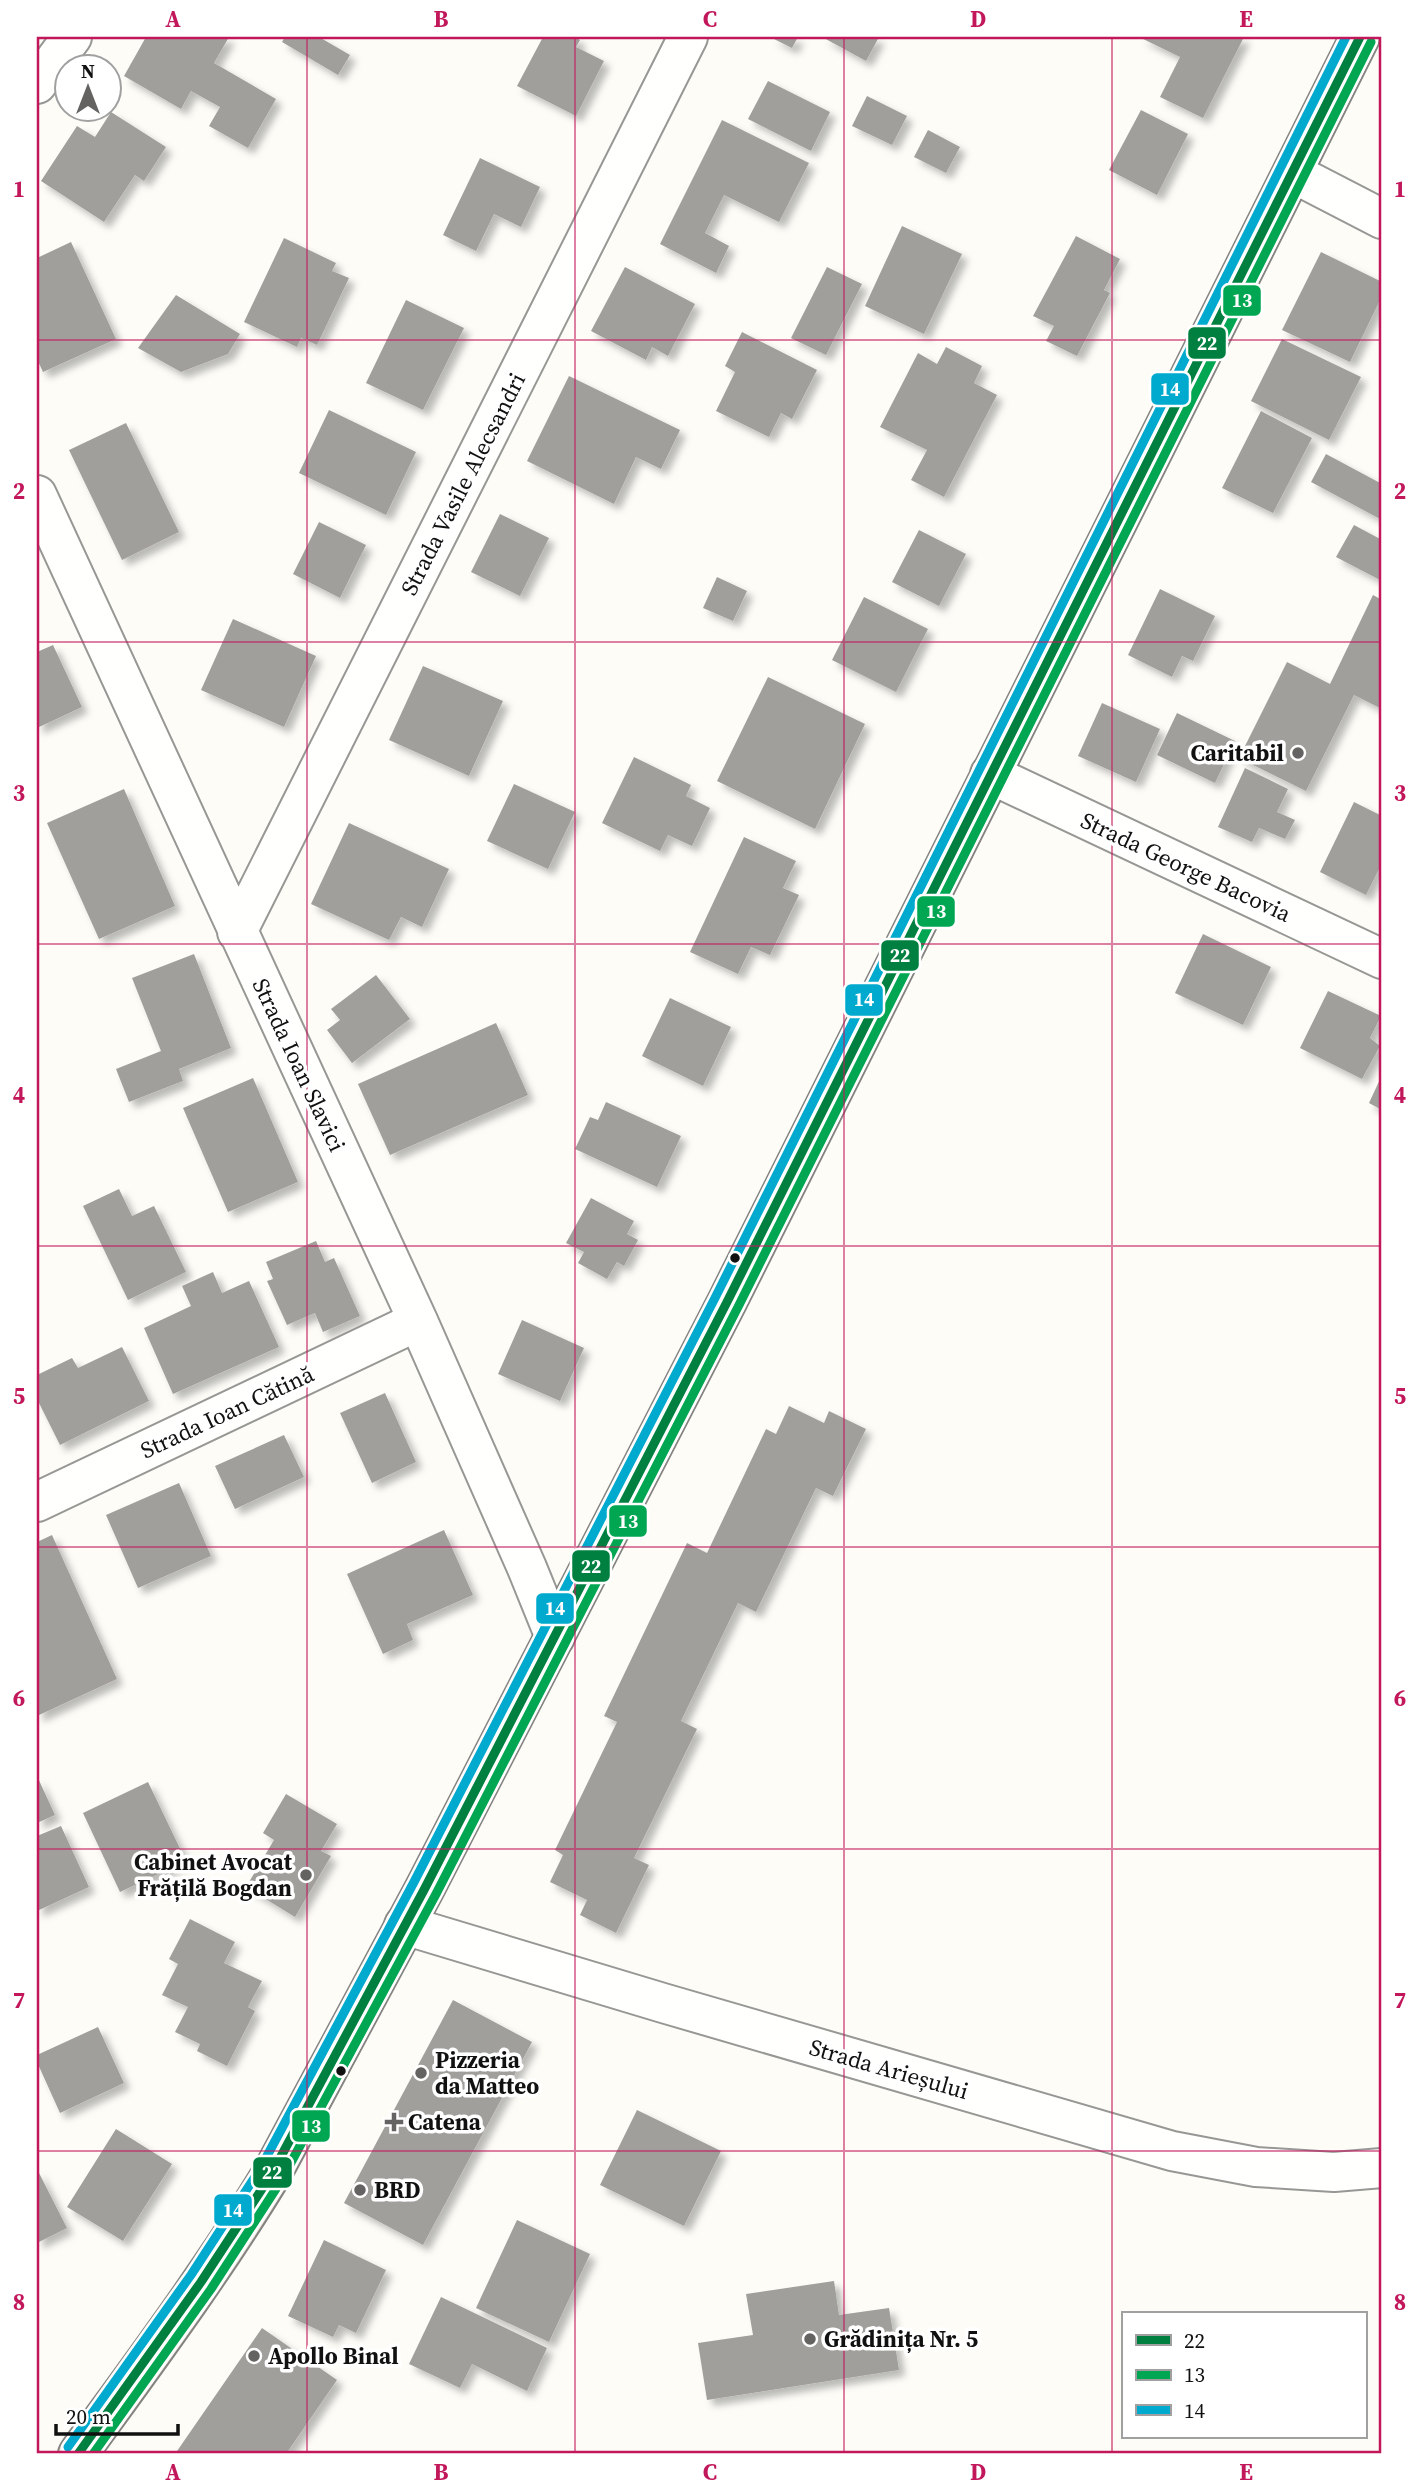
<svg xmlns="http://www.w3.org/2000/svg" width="1419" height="2491" viewBox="0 0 1419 2491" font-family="'Source Serif 4',serif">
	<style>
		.building { fill: #a19f9c; filter: url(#shadow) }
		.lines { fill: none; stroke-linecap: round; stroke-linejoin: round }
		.minor-casing { stroke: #979795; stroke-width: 42 }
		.major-casing { stroke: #858482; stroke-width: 42 }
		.minor { stroke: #fffffe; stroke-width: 38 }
		.major { stroke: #ede9dc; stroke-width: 38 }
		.bus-1-casing { stroke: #fff; stroke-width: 14 }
		.bus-2-casing { stroke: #fff; stroke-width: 14 }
		.bus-3-casing { stroke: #fff; stroke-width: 14 }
		.bus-1 { stroke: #008040; stroke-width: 9 }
		.bus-2 { stroke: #00a651; stroke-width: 9 }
		.bus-3 { stroke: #00a9ce; stroke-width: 9 }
		.grid { fill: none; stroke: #c2185b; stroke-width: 2; stroke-opacity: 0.55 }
		.poi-dot { fill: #646362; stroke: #fff; stroke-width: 2.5 }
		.bus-dot { fill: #111; stroke: #fff; stroke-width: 2.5 }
		.labels { text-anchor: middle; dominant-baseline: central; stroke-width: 7; stroke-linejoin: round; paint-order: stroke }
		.street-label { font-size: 23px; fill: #111; stroke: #fff }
		.poi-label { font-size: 23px; font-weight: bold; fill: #111; stroke: #fff; text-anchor: start }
		.line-badge { stroke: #fff; stroke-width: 2.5 }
		.badge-label { font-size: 19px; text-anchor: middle; font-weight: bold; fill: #fff }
		.neatline { fill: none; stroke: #c2185b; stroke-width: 2.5 }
		.grid-label { font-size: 23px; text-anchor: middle; font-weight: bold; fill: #c2185b }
	</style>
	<defs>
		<filter id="shadow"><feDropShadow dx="6" dy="6" stdDeviation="3.5" flood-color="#0004"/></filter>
	</defs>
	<rect width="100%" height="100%" fill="#fdfcf7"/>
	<path class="building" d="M 146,37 L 229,37 L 214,63 L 276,99 L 248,148 L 209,126 L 220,107 L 191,91 L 181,109 L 124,76 Z
		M 285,37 L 319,37 L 350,55 L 338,75 L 282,42 Z
		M 543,37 L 575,37 L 580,40 L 576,47 L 604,61 L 576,116 L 517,86 Z
		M 770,37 L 798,37 L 792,48 Z
		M 822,37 L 879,37 L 866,61 Z
		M 1139,37 L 1244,37 L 1203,118 L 1160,97 L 1180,57 Z
		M 768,81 L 830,112 L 811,151 L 748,119 Z
		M 867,96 L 907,116 L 892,145 L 852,126 Z
		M 1141,110 L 1188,134 L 1157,195 L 1109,170 Z
		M 111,112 L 166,147 L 144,181 L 135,175 L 104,222 L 41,181 L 77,126 L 95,137 Z
		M 722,120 L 809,163 L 779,222 L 724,195 L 705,233 L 729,246 L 716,273 L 660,244 Z
		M 928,130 L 960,147 L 946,173 L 914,157 Z
		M 480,158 L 540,187 L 521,227 L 494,214 L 476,251 L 443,235 Z
		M 902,226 L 962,254 L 924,334 L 865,306 Z
		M 1076,236 L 1120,259 L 1104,290 L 1110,293 L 1077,356 L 1046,341 L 1054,326 L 1033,316 Z
		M 284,238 L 336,263 L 332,271 L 349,278 L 317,345 L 301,338 L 297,347 L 244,322 Z
		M 71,242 L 116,339 L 43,372 L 37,359 L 37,258 Z
		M 1321,252 L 1382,282 L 1382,296 L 1350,362 L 1282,330 Z
		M 625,267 L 695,304 L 668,356 L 652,347 L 646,360 L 591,331 Z
		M 827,267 L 862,284 L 826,355 L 791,338 Z
		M 176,295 L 240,334 L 228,354 L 181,372 L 138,348 Z
		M 406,300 L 464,328 L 423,410 L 366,383 Z
		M 742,332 L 817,370 L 792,419 L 781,413 L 769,437 L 716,411 L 735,372 L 725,366 Z
		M 1282,339 L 1361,377 L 1329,440 L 1251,401 Z
		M 946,347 L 982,366 L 974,383 L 997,395 L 944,497 L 911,480 L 927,450 L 880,427 L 918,353 L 937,364 Z
		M 569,376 L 680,430 L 661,469 L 636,457 L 614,504 L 527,461 Z
		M 329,410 L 416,452 L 386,515 L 299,473 Z
		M 1261,411 L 1312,438 L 1273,513 L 1222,488 Z
		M 126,423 L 179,532 L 122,560 L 69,450 Z
		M 1326,454 L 1382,484 L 1382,520 L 1311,482 Z
		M 500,514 L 549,538 L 520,596 L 471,572 Z
		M 319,522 L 366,545 L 340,598 L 293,574 Z
		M 1354,525 L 1382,540 L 1382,581 L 1336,557 Z
		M 919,530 L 966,554 L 939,606 L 892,582 Z
		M 717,577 L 747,591 L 733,621 L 703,608 Z
		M 1160,589 L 1215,616 L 1193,661 L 1182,656 L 1172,677 L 1128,655 Z
		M 1373,595 L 1382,600 L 1382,709 L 1354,695 L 1306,791 L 1239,758 L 1287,662 L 1330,684 Z
		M 864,597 L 928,629 L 896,692 L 832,660 Z
		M 233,619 L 316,656 L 284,727 L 201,690 Z
		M 53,645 L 82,707 L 37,728 L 37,652 Z
		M 423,666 L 503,701 L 469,776 L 389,740 Z
		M 768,677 L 865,724 L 815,829 L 717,781 Z
		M 1102,703 L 1160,729 L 1136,782 L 1078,756 Z
		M 1177,713 L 1235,741 L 1215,783 L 1157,755 Z
		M 634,757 L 691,785 L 686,796 L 710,808 L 692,846 L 668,835 L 660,851 L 602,823 Z
		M 1245,768 L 1288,789 L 1277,812 L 1295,820 L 1285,839 L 1259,828 L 1252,842 L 1218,827 Z
		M 514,784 L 575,812 L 548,869 L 487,841 Z
		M 124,789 L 175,906 L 99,939 L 47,823 Z
		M 1354,802 L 1382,816 L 1382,863 L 1366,895 L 1320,872 Z
		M 349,823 L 449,869 L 422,927 L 401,917 L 389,940 L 311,904 Z
		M 744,837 L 796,861 L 783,888 L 799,895 L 770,955 L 751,947 L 738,974 L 690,952 Z
		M 1203,934 L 1271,967 L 1243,1025 L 1175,993 Z
		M 194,954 L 231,1048 L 179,1069 L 183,1081 L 129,1102 L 116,1069 L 161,1051 L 132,978 Z
		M 376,975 L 410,1019 L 352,1063 L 327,1030 L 340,1020 L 331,1009 Z
		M 1328,991 L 1381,1016 L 1370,1038 L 1380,1046 L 1362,1079 L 1300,1048 Z
		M 670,998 L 731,1027 L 703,1086 L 642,1056 Z
		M 496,1023 L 528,1095 L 390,1155 L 358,1084 Z
		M 1382,1075 L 1382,1110 L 1369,1103 Z
		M 253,1078 L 298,1182 L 228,1212 L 183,1108 Z
		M 606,1102 L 681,1136 L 657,1187 L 575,1149 L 590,1117 L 598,1120 Z
		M 119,1189 L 132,1216 L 154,1206 L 186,1272 L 128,1300 L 83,1206 Z
		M 591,1198 L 634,1221 L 627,1234 L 638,1240 L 624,1266 L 617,1262 L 607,1279 L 578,1263 L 584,1252 L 566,1243 Z
		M 316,1241 L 325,1262 L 334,1258 L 360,1316 L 323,1332 L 315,1313 L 287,1325 L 267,1281 L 273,1279 L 266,1262 Z
		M 213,1272 L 222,1293 L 249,1281 L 279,1347 L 173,1394 L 144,1328 L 191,1306 L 182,1286 Z
		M 522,1320 L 584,1348 L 560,1401 L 498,1374 Z
		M 122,1347 L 149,1401 L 60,1445 L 37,1399 L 37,1375 L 72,1358 L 78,1368 Z
		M 385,1393 L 416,1462 L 372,1483 L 340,1413 Z
		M 789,1406 L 824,1423 L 829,1411 L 866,1429 L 833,1496 L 816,1488 L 756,1612 L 738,1603 L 681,1721 L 697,1729 L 634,1858 L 649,1865 L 616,1933 L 580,1915 L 587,1900 L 550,1882 L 563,1855 L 555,1850 L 617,1722 L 604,1716 L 687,1543 L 707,1553 L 766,1429 L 776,1434 Z
		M 284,1435 L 304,1477 L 235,1509 L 215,1466 Z
		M 179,1483 L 211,1556 L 138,1588 L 106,1515 Z
		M 444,1530 L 473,1595 L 407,1624 L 413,1640 L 383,1654 L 347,1574 Z
		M 52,1535 L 117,1679 L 37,1716 L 37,1542 Z
		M 37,1776 L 55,1815 L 37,1823 Z
		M 148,1782 L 186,1861 L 120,1892 L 83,1813 Z
		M 286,1794 L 337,1824 L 321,1851 L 331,1856 L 295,1917 L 246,1887 L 274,1840 L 263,1833 Z
		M 61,1826 L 89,1887 L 37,1911 L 37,1836 Z
		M 190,1919 L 235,1942 L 224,1963 L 262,1981 L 248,2007 L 255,2011 L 227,2066 L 197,2051 L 200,2044 L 175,2032 L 188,2007 L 162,1995 L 178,1964 L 169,1959 Z
		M 453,2000 L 532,2042 L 423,2245 L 344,2203 Z
		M 98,2027 L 124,2083 L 60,2113 L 37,2062 L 37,2055 Z
		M 637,2110 L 721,2151 L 684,2226 L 600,2185 Z
		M 116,2129 L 172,2164 L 123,2241 L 67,2207 Z
		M 37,2169 L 67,2228 L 37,2243 Z
		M 517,2220 L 590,2254 L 549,2342 L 476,2308 Z
		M 324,2240 L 386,2270 L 356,2333 L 339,2325 L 333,2337 L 288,2316 Z
		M 834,2281 L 839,2315 L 889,2308 L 899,2370 L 707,2400 L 698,2343 L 753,2335 L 746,2294 Z
		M 441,2297 L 547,2348 L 527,2391 L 472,2364 L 460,2388 L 409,2364 Z
		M 262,2328 L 337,2380 L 286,2454 L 175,2454 Z"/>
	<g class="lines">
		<g class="minor-casing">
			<path id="minor" d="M 37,84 L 72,37
				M 1293,173 L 1382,219
				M 37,495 L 418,1321 L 527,1568 L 555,1637
				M 990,774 L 1382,959
				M 237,932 L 688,37
				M 37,1502 L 418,1321
				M 404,1925 L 663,2003 L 1172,2151 L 1256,2167 L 1334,2172 L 1382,2168"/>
		</g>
		<g class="major-casing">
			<path id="major" d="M 78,2454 C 144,2363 212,2272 271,2175 L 425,1888 L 727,1302 L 1360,37"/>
		</g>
		<use href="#minor" class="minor"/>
		<use href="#major" class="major"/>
		<g class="bus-1-casing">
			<path id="bus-1" d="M 78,2454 L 201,2282 L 271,2175 L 425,1888 L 727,1302 L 1360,37"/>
		</g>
		<g class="bus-2-casing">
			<path id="bus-2" d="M 93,2454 L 211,2289 L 281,2181 L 436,1894 L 738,1307 L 1371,42"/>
		</g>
		<g class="bus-3-casing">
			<path id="bus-3" d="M 68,2447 L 191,2275 L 260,2169 L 414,1882 L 716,1296 L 1346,37"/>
		</g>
		<use href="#bus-1" class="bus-1"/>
		<use href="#bus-2" class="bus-2"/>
		<use href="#bus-3" class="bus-3"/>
	</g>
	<path class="grid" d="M 307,37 L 307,2454M 575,37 L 575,2454M 844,37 L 844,2454M 1112,37 L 1112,2454M 37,340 L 1382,340M 37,642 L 1382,642M 37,944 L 1382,944M 37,1246 L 1382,1246M 37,1547 L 1382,1547M 37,1849 L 1382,1849M 37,2151 L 1382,2151"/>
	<g class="poi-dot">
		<circle cx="1298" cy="753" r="7"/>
		<circle cx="306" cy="1875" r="7"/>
		<circle cx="421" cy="2073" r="7"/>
		<path d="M390.5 2111.5h7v7h7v7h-7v7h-7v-7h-7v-7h7z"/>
		<circle cx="360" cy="2190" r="7"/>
		<circle cx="810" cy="2339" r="7"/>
		<circle cx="254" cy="2356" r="7"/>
	</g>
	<g class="bus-dot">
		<circle cx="735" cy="1258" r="6"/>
		<circle cx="341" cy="2071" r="6"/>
	</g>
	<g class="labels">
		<g class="street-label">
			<text transform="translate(463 484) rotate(-63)">Strada Vasile Alecsandri</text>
			<text transform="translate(1186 867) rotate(25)">Strada George Bacovia</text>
			<text transform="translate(299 1065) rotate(65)">Strada Ioan Slavici</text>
			<text transform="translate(227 1412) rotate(-25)">Strada Ioan Cătină</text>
			<text transform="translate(889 2069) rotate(16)">Strada Arieșului</text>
		</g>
		<g class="poi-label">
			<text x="1284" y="753" text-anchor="end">Caritabil</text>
			<text x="292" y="1862" text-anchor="end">Cabinet Avocat<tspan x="292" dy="26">Frățilă Bogdan</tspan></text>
			<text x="435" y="2060">Pizzeria<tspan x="435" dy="26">da Matteo</tspan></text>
			<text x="408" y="2122">Catena</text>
			<text x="374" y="2190">BRD</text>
			<text x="824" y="2339">Grădinița Nr. 5</text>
			<text x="268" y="2356">Apollo Binal</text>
		</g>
	</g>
	<g class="line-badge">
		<rect x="1222" y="284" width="40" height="33" rx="7" fill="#00a651"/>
		<rect x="1187" y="326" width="40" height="34" rx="7" fill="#008040"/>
		<rect x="1150" y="372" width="40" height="34" rx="7" fill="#00a9ce"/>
		<rect x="916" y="895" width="40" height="33" rx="7" fill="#00a651"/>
		<rect x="880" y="939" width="40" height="33" rx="7" fill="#008040"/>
		<rect x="844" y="983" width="40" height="34" rx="7" fill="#00a9ce"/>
		<rect x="608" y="1504" width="40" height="34" rx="7" fill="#00a651"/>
		<rect x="571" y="1549" width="40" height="34" rx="7" fill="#008040"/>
		<rect x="535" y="1592" width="40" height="33" rx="7" fill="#00a9ce"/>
		<rect x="291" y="2109" width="40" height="34" rx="7" fill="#00a651"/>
		<rect x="252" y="2156" width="41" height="33" rx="7" fill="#008040"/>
		<rect x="213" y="2193" width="40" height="34" rx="7" fill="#00a9ce"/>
	</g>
	<g class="badge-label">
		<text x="1242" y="307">13</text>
		<text x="1207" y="350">22</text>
		<text x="1170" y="396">14</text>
		<text x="936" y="918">13</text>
		<text x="900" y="962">22</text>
		<text x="864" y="1006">14</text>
		<text x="628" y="1528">13</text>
		<text x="591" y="1573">22</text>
		<text x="555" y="1615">14</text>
		<text x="311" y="2133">13</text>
		<text x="272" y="2179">22</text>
		<text x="233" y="2217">14</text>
	</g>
	<rect width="1419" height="2491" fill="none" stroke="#ffffff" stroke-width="77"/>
	<rect x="1122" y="2312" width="245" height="126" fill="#ffffff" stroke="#a0a0a0" stroke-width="2"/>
	<rect x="1136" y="2335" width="35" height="10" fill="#008040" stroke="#a0a0a0" stroke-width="2"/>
	<text x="1184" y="2348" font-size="21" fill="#111111">22</text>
	<rect x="1136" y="2370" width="35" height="10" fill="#00a651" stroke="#a0a0a0" stroke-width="2"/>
	<text x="1184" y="2382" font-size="21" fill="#111111">13</text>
	<rect x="1136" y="2405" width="35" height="10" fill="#00a9ce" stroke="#a0a0a0" stroke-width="2"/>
	<text x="1184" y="2418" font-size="21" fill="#111111">14</text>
	<g transform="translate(88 88)"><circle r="33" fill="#ffffff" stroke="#a0a0a0" stroke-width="2"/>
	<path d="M0-5L12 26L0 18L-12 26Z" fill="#646362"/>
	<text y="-10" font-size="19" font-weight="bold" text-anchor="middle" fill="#111111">N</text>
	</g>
	<path d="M56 2424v10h122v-10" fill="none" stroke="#111111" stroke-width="3.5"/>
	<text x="66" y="2424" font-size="21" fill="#111111" stroke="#ffffff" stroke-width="5" paint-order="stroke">20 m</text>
	<rect x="38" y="38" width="1342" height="2414" class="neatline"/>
	<g class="grid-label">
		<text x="173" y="27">A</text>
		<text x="441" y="27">B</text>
		<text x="710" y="27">C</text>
		<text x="978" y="27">D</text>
		<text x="1246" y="27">E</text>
		<text x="19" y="197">1</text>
		<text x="1400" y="197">1</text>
		<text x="19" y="499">2</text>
		<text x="1400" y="499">2</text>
		<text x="19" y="801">3</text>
		<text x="1400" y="801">3</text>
		<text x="19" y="1103">4</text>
		<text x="1400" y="1103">4</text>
		<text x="19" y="1404">5</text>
		<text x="1400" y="1404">5</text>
		<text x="19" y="1706">6</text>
		<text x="1400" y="1706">6</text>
		<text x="19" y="2008">7</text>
		<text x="1400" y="2008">7</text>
		<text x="19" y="2310">8</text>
		<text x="1400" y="2310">8</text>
		<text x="173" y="2480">A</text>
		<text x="441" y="2480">B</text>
		<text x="710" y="2480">C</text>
		<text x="978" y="2480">D</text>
		<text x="1246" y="2480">E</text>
	</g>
</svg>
